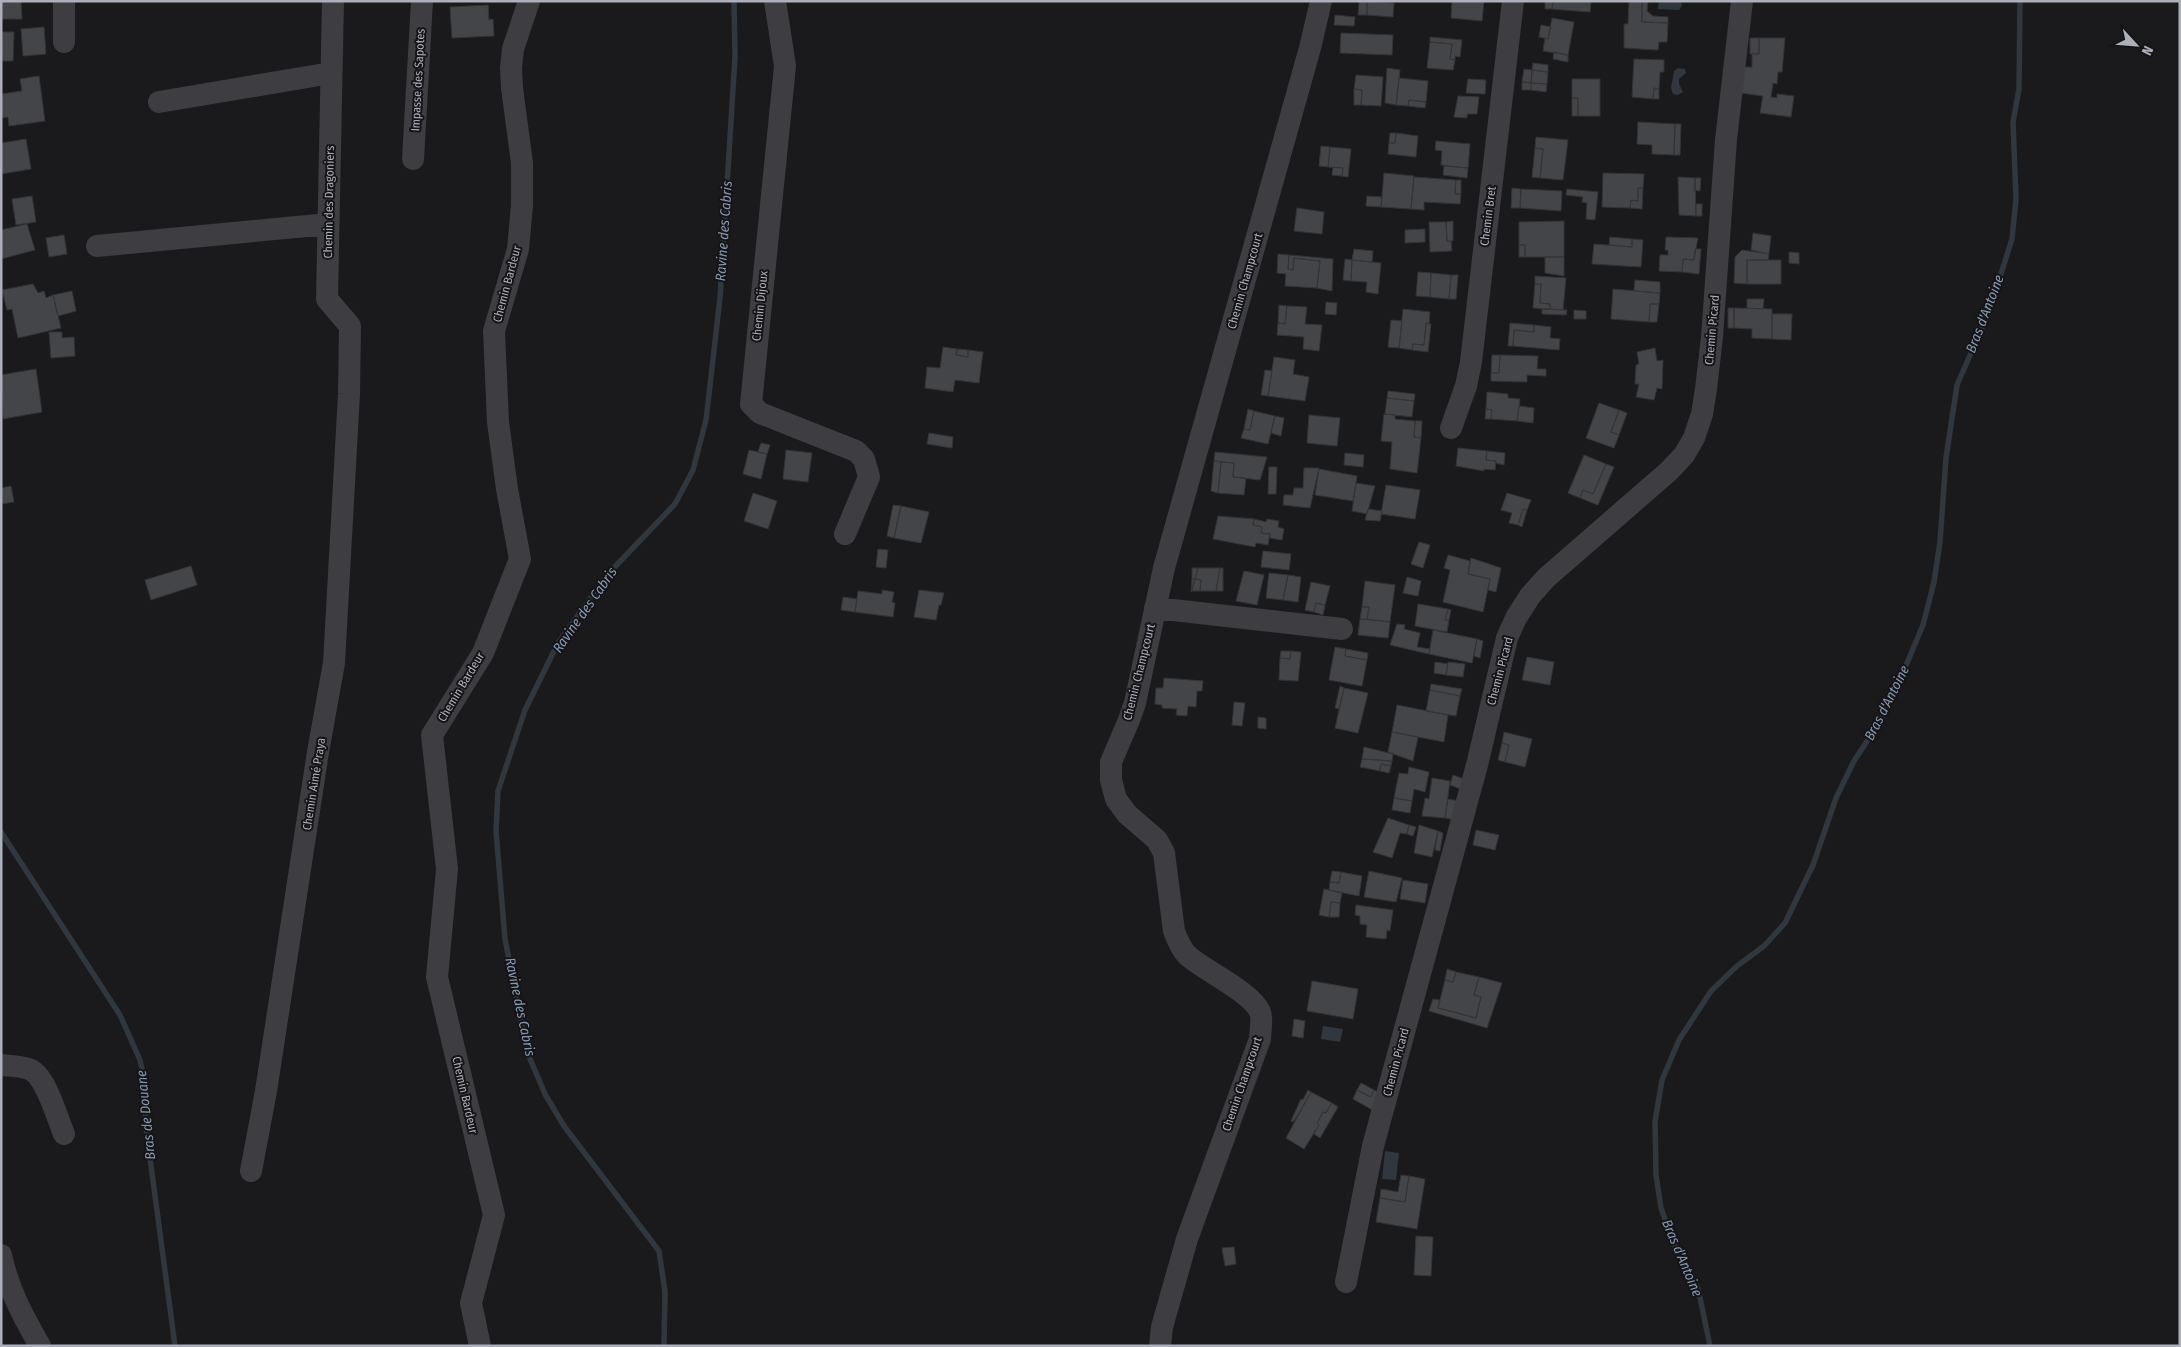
<svg xmlns="http://www.w3.org/2000/svg" width="2181" height="1347" viewBox="0 0 2181 1347" font-family="'Fira Sans Condensed',sans-serif">
	<style>
		.water { fill: #30373f }
		.lines { fill: none; stroke-linecap: round; stroke-linejoin: round }
		.stream { stroke: #30373f; stroke-width: 5.5 }
		.building { fill: #444549; stroke: #343437 }
		.street { stroke: #3d3d42; stroke-width: 22 }
		.labels { text-anchor: middle; dominant-baseline: central; stroke-width: 4; stroke-linejoin: round; paint-order: stroke }
		.street-label { font-size: 12px; fill: #adb0ba; stroke: #151517 }
		.water-label { font-size: 14px; font-style: italic; fill: #8799b2; stroke: #151517 }
	</style>
	<rect width="100%" height="100%" fill="#1a1a1c"/>
	<path class="water" d="M 1659,1 L 1681,1 L 1682,5 L 1679,10 L 1658,9 Z
		M 1678,68 L 1685,69 L 1686,73 L 1679,79 L 1679,84 L 1683,92 L 1678,95 L 1673,94 L 1671,88 L 1674,71 Z
		M 1323,1026 L 1343,1029 L 1340,1042 L 1321,1039 Z
		M 1385,1151 L 1399,1153 L 1396,1180 L 1382,1179 Z"/>
	<g class="lines">
		<path class="stream" d="M 1,832 L 120,1015 L 140,1060 L 144,1079 L 146,1128 L 175,1346
			M 664,1346 L 665,1292 L 659,1251 L 564,1126 L 545,1094 L 528,1054 L 505,939 L 496,831 L 498,791 L 525,710 L 558,643 L 608,574 L 675,504 L 693,470 L 706,420 L 720,298 L 735,57 L 734,1
			M 1710,1346 L 1698,1288 L 1673,1242 L 1661,1208 L 1656,1175 L 1655,1122 L 1662,1080 L 1679,1040 L 1711,991 L 1737,966 L 1764,946 L 1785,923 L 1813,865 L 1836,798 L 1854,761 L 1877,726 L 1894,694 L 1923,625 L 1934,582 L 1940,542 L 1946,458 L 1957,385 L 1989,312 L 2012,239 L 2016,199 L 2013,122 L 2019,89 L 2020,1"/>
	</g>
	<path class="building" d="M 1,1 L 21,1 L 22,19 L 1,19 Z
		M 1359,1 L 1367,1 L 1367,15 L 1358,15 Z
		M 1367,1 L 1394,3 L 1393,17 L 1367,15 Z
		M 1452,1 L 1484,1 L 1482,21 L 1451,18 Z
		M 1545,1 L 1553,1 L 1552,9 L 1545,9 Z
		M 1553,1 L 1591,1 L 1590,12 L 1552,9 Z
		M 1629,1 L 1642,1 L 1642,22 L 1668,23 L 1667,42 L 1659,42 L 1658,50 L 1624,48 L 1624,24 L 1628,24 Z
		M 1642,1 L 1648,1 L 1647,11 L 1653,16 L 1668,17 L 1668,23 L 1642,22 Z
		M 488,5 L 489,20 L 493,19 L 494,36 L 452,38 L 450,7 Z
		M 1335,15 L 1355,17 L 1354,26 L 1334,25 Z
		M 1552,18 L 1574,22 L 1568,55 L 1543,51 L 1545,38 L 1548,39 Z
		M 1541,25 L 1551,27 L 1548,39 L 1539,37 Z
		M 44,27 L 46,54 L 23,56 L 21,29 Z
		M 1,32 L 14,32 L 13,61 L 1,61 Z
		M 1341,33 L 1393,35 L 1392,55 L 1340,53 Z
		M 1430,37 L 1462,40 L 1460,57 L 1455,56 L 1455,60 L 1450,59 L 1452,44 L 1430,42 Z
		M 1750,38 L 1759,38 L 1759,54 L 1750,54 Z
		M 1759,38 L 1785,38 L 1782,72 L 1778,72 L 1777,84 L 1773,83 L 1771,97 L 1777,98 L 1777,94 L 1794,96 L 1791,117 L 1760,113 L 1763,96 L 1741,93 L 1744,67 L 1752,67 L 1752,53 L 1759,54 Z
		M 1430,42 L 1452,44 L 1450,59 L 1455,60 L 1453,70 L 1427,68 Z
		M 1554,52 L 1568,55 L 1568,62 L 1553,59 Z
		M 1634,59 L 1664,60 L 1664,72 L 1660,72 L 1659,89 L 1654,88 L 1653,99 L 1632,97 Z
		M 1533,63 L 1548,65 L 1548,72 L 1532,70 Z
		M 1387,68 L 1400,70 L 1396,105 L 1385,103 Z
		M 1524,69 L 1532,70 L 1531,83 L 1522,82 Z
		M 1532,70 L 1548,72 L 1547,84 L 1531,83 Z
		M 1356,75 L 1383,77 L 1381,106 L 1361,105 L 1362,90 L 1354,89 Z
		M 39,76 L 45,121 L 9,126 L 8,117 L 1,118 L 1,94 L 22,91 L 20,79 Z
		M 1399,78 L 1428,81 L 1426,102 L 1409,100 L 1408,106 L 1396,105 Z
		M 1468,79 L 1486,80 L 1485,94 L 1466,93 Z
		M 1572,79 L 1600,79 L 1600,116 L 1578,116 L 1578,98 L 1572,98 Z
		M 1522,82 L 1531,83 L 1531,90 L 1522,90 Z
		M 1531,83 L 1547,84 L 1546,92 L 1531,90 Z
		M 1654,88 L 1659,89 L 1659,99 L 1653,99 Z
		M 1354,89 L 1362,90 L 1361,105 L 1354,105 Z
		M 1458,96 L 1479,97 L 1477,114 L 1467,114 L 1467,118 L 1454,117 Z
		M 1572,98 L 1578,98 L 1578,116 L 1572,116 Z
		M 1409,100 L 1426,102 L 1425,108 L 1408,106 Z
		M 1638,122 L 1675,124 L 1674,155 L 1652,154 L 1652,145 L 1637,144 Z
		M 1675,124 L 1681,124 L 1680,155 L 1674,155 Z
		M 1390,133 L 1396,133 L 1395,143 L 1389,143 Z
		M 1396,133 L 1418,136 L 1416,157 L 1388,154 L 1389,143 L 1395,143 Z
		M 1536,137 L 1568,140 L 1563,180 L 1540,178 L 1543,149 L 1535,148 Z
		M 26,139 L 31,169 L 1,174 L 1,143 Z
		M 1436,141 L 1470,144 L 1468,168 L 1441,165 L 1442,151 L 1435,150 Z
		M 1321,146 L 1330,147 L 1328,167 L 1319,166 Z
		M 1330,147 L 1351,149 L 1348,177 L 1342,176 L 1343,168 L 1328,167 Z
		M 1535,148 L 1543,149 L 1540,178 L 1532,177 Z
		M 1444,166 L 1468,168 L 1467,178 L 1443,175 Z
		M 1333,167 L 1343,168 L 1342,176 L 1332,175 Z
		M 1384,173 L 1414,176 L 1411,209 L 1381,207 Z
		M 1603,173 L 1644,174 L 1643,188 L 1638,188 L 1638,201 L 1631,200 L 1630,208 L 1602,207 Z
		M 1414,177 L 1456,180 L 1455,194 L 1461,194 L 1460,204 L 1424,202 L 1424,210 L 1411,209 Z
		M 1678,177 L 1695,178 L 1696,216 L 1679,215 Z
		M 1695,178 L 1701,178 L 1700,191 L 1694,190 Z
		M 1456,180 L 1461,180 L 1461,194 L 1455,194 Z
		M 1512,188 L 1521,189 L 1520,208 L 1511,208 Z
		M 1638,188 L 1643,188 L 1642,209 L 1630,208 L 1631,200 L 1638,201 Z
		M 1521,189 L 1562,191 L 1561,211 L 1520,208 Z
		M 1567,189 L 1598,192 L 1595,220 L 1586,219 L 1587,203 L 1582,202 L 1583,197 L 1566,195 Z
		M 32,196 L 36,222 L 16,225 L 12,199 Z
		M 1367,196 L 1382,197 L 1381,207 L 1366,206 Z
		M 1696,204 L 1702,204 L 1702,216 L 1696,216 Z
		M 1297,208 L 1324,212 L 1322,234 L 1294,231 Z
		M 1453,221 L 1453,241 L 1447,241 L 1446,222 Z
		M 1564,221 L 1564,257 L 1525,257 L 1525,245 L 1519,245 L 1519,222 Z
		M 1429,222 L 1446,222 L 1447,241 L 1451,241 L 1452,251 L 1430,252 Z
		M 27,224 L 35,250 L 1,259 L 1,230 Z
		M 1425,229 L 1425,242 L 1405,243 L 1405,230 Z
		M 1753,233 L 1771,236 L 1769,254 L 1751,250 Z
		M 64,235 L 67,254 L 49,257 L 46,238 Z
		M 1610,237 L 1632,239 L 1632,247 L 1609,245 Z
		M 1666,237 L 1698,238 L 1694,260 L 1683,259 L 1682,272 L 1659,271 L 1660,255 L 1668,255 L 1668,250 L 1665,250 Z
		M 1632,239 L 1643,240 L 1641,267 L 1592,264 L 1594,244 L 1632,247 Z
		M 1519,245 L 1525,245 L 1525,257 L 1519,257 Z
		M 1354,249 L 1373,251 L 1372,262 L 1352,260 Z
		M 1695,249 L 1701,249 L 1699,274 L 1682,272 L 1683,259 L 1694,260 Z
		M 1742,250 L 1769,254 L 1768,260 L 1747,260 L 1747,284 L 1734,283 L 1735,257 Z
		M 1789,252 L 1799,253 L 1799,264 L 1789,263 Z
		M 1278,254 L 1289,255 L 1288,269 L 1293,270 L 1294,258 L 1320,261 L 1317,288 L 1285,286 L 1286,274 L 1277,273 Z
		M 1289,255 L 1333,259 L 1332,291 L 1317,288 L 1320,261 L 1294,258 L 1293,270 L 1288,269 Z
		M 1545,257 L 1564,257 L 1564,276 L 1545,273 Z
		M 1345,259 L 1352,260 L 1351,281 L 1343,280 Z
		M 1352,260 L 1381,263 L 1378,294 L 1366,292 L 1367,282 L 1351,281 Z
		M 1747,260 L 1781,260 L 1781,284 L 1747,284 Z
		M 1418,272 L 1431,273 L 1430,297 L 1416,296 Z
		M 1431,273 L 1451,275 L 1449,299 L 1430,297 Z
		M 1451,275 L 1458,275 L 1456,299 L 1449,299 Z
		M 1535,276 L 1566,278 L 1563,310 L 1550,309 L 1550,304 L 1540,303 L 1541,284 L 1535,284 Z
		M 1635,280 L 1660,282 L 1660,293 L 1634,291 Z
		M 33,284 L 38,293 L 44,291 L 46,298 L 53,295 L 61,328 L 18,338 L 12,309 L 7,310 L 2,290 Z
		M 1535,284 L 1541,284 L 1540,303 L 1550,304 L 1550,309 L 1533,308 Z
		M 1613,289 L 1660,293 L 1659,304 L 1650,304 L 1649,322 L 1611,319 Z
		M 72,291 L 76,311 L 58,316 L 53,295 Z
		M 1747,299 L 1764,299 L 1763,309 L 1747,308 Z
		M 1326,302 L 1337,303 L 1336,315 L 1325,314 Z
		M 1650,304 L 1659,304 L 1657,322 L 1649,322 Z
		M 1279,305 L 1287,306 L 1285,324 L 1278,323 Z
		M 1287,306 L 1307,307 L 1305,324 L 1322,325 L 1319,351 L 1303,349 L 1304,337 L 1277,335 L 1278,323 L 1285,324 Z
		M 1728,308 L 1734,308 L 1734,328 L 1728,328 Z
		M 1734,308 L 1772,309 L 1772,339 L 1752,338 L 1752,329 L 1734,328 Z
		M 1403,309 L 1430,312 L 1429,324 L 1426,323 L 1424,345 L 1413,344 L 1412,350 L 1399,348 Z
		M 1542,309 L 1567,310 L 1566,315 L 1542,314 Z
		M 1574,310 L 1586,311 L 1586,319 L 1574,319 Z
		M 1772,314 L 1792,314 L 1791,340 L 1772,339 Z
		M 1391,320 L 1402,321 L 1399,348 L 1388,347 Z
		M 1426,323 L 1431,324 L 1428,352 L 1412,350 L 1413,344 L 1424,345 Z
		M 1510,323 L 1534,325 L 1534,332 L 1514,330 L 1513,346 L 1508,346 Z
		M 1534,325 L 1551,327 L 1550,338 L 1560,339 L 1559,350 L 1513,346 L 1514,330 L 1534,332 Z
		M 49,332 L 62,332 L 62,338 L 74,337 L 75,356 L 51,358 Z
		M 943,347 L 957,349 L 956,355 L 968,357 L 968,350 L 983,352 L 979,383 L 955,380 L 953,392 L 925,388 L 927,367 L 940,368 Z
		M 1655,348 L 1657,361 L 1663,360 L 1662,389 L 1657,388 L 1654,400 L 1636,397 L 1639,384 L 1635,384 L 1636,365 L 1639,364 L 1637,352 Z
		M 957,349 L 968,350 L 968,357 L 956,355 Z
		M 1492,355 L 1500,355 L 1499,373 L 1491,373 Z
		M 1500,355 L 1538,356 L 1537,369 L 1546,369 L 1546,376 L 1527,375 L 1527,382 L 1491,381 L 1491,373 L 1499,373 Z
		M 1274,357 L 1295,360 L 1293,374 L 1309,377 L 1305,401 L 1268,396 Z
		M 36,369 L 42,412 L 3,419 L 1,375 Z
		M 1265,370 L 1272,371 L 1268,396 L 1261,395 Z
		M 1388,391 L 1415,394 L 1414,401 L 1387,398 Z
		M 1487,392 L 1508,394 L 1508,398 L 1520,399 L 1517,421 L 1491,419 L 1492,410 L 1486,409 Z
		M 1387,398 L 1414,401 L 1412,417 L 1385,414 Z
		M 1599,403 L 1619,410 L 1611,432 L 1619,435 L 1614,448 L 1586,438 Z
		M 1519,406 L 1534,408 L 1533,423 L 1517,421 Z
		M 1248,409 L 1254,411 L 1250,430 L 1244,429 Z
		M 1486,409 L 1492,410 L 1491,419 L 1485,419 Z
		M 1619,410 L 1627,413 L 1619,435 L 1611,432 Z
		M 1254,411 L 1275,416 L 1268,444 L 1241,438 L 1244,429 L 1250,430 Z
		M 1384,414 L 1395,415 L 1395,419 L 1415,421 L 1414,437 L 1421,438 L 1417,473 L 1390,469 L 1392,442 L 1381,441 Z
		M 1309,415 L 1340,418 L 1337,446 L 1307,443 Z
		M 1275,416 L 1284,418 L 1281,436 L 1271,433 Z
		M 1415,421 L 1422,421 L 1421,438 L 1414,437 Z
		M 929,433 L 953,437 L 952,448 L 927,444 Z
		M 761,443 L 770,445 L 767,454 L 758,452 Z
		M 1458,448 L 1487,451 L 1486,460 L 1496,461 L 1495,470 L 1484,469 L 1484,471 L 1456,466 Z
		M 749,450 L 767,454 L 761,479 L 743,474 Z
		M 786,450 L 812,453 L 808,482 L 783,479 Z
		M 1487,451 L 1505,453 L 1504,465 L 1496,463 L 1496,461 L 1486,460 Z
		M 1215,452 L 1267,457 L 1260,480 L 1233,477 L 1234,463 L 1214,461 Z
		M 1345,453 L 1364,455 L 1363,467 L 1344,465 Z
		M 1584,455 L 1606,464 L 1593,494 L 1583,490 L 1580,498 L 1568,493 Z
		M 1214,461 L 1221,462 L 1218,493 L 1211,491 Z
		M 1221,462 L 1234,463 L 1233,477 L 1246,478 L 1244,495 L 1218,493 Z
		M 1606,464 L 1614,467 L 1598,505 L 1580,498 L 1583,490 L 1593,494 Z
		M 1269,467 L 1277,467 L 1276,494 L 1268,494 Z
		M 1304,468 L 1319,468 L 1310,508 L 1283,505 L 1284,495 L 1293,495 L 1294,488 L 1303,488 Z
		M 1319,469 L 1357,476 L 1353,501 L 1315,495 Z
		M 1356,483 L 1375,486 L 1367,514 L 1352,511 Z
		M 1386,485 L 1420,490 L 1415,519 L 1381,514 Z
		M 11,486 L 14,502 L 1,504 L 1,488 Z
		M 753,493 L 777,501 L 768,529 L 744,521 Z
		M 1507,493 L 1531,500 L 1527,510 L 1523,509 L 1518,525 L 1509,523 L 1512,513 L 1501,510 Z
		M 893,505 L 901,506 L 894,538 L 887,536 Z
		M 901,506 L 929,512 L 921,543 L 894,538 Z
		M 1368,509 L 1382,511 L 1380,521 L 1365,520 Z
		M 1523,509 L 1527,510 L 1522,527 L 1518,525 Z
		M 1218,516 L 1254,519 L 1253,525 L 1262,527 L 1261,533 L 1270,534 L 1268,545 L 1256,543 L 1255,547 L 1213,539 Z
		M 1254,519 L 1266,522 L 1267,519 L 1279,521 L 1278,527 L 1284,529 L 1282,540 L 1270,538 L 1270,534 L 1261,533 L 1262,527 L 1253,525 Z
		M 1419,542 L 1430,545 L 1423,568 L 1411,564 Z
		M 878,549 L 888,550 L 886,568 L 876,567 Z
		M 1263,551 L 1291,554 L 1289,570 L 1261,567 Z
		M 1448,555 L 1470,561 L 1468,574 L 1490,579 L 1483,612 L 1443,602 L 1450,570 L 1444,568 Z
		M 1471,558 L 1501,568 L 1496,592 L 1488,590 L 1490,579 L 1468,574 Z
		M 191,566 L 197,585 L 151,600 L 145,580 Z
		M 1192,568 L 1198,568 L 1195,579 L 1192,579 Z
		M 1198,568 L 1220,568 L 1216,591 L 1200,591 L 1201,580 L 1195,579 Z
		M 1220,568 L 1223,568 L 1223,591 L 1216,591 Z
		M 1244,571 L 1264,575 L 1257,605 L 1236,601 Z
		M 1269,573 L 1288,575 L 1283,600 L 1266,598 Z
		M 1288,575 L 1301,577 L 1298,602 L 1283,600 Z
		M 1407,577 L 1421,581 L 1418,596 L 1403,593 Z
		M 1192,579 L 1195,579 L 1191,592 Z
		M 1195,579 L 1201,580 L 1200,591 L 1192,591 Z
		M 1365,581 L 1395,585 L 1390,622 L 1367,619 L 1369,607 L 1362,607 Z
		M 1311,582 L 1330,586 L 1325,605 L 1316,603 L 1314,612 L 1305,610 Z
		M 882,590 L 894,592 L 892,602 L 895,603 L 893,617 L 855,612 L 858,591 L 882,594 Z
		M 919,590 L 944,593 L 941,605 L 939,605 L 936,620 L 914,617 Z
		M 843,597 L 857,599 L 855,612 L 841,610 Z
		M 1316,603 L 1325,605 L 1323,615 L 1314,612 Z
		M 1418,604 L 1448,609 L 1445,620 L 1449,620 L 1447,632 L 1415,626 Z
		M 1362,607 L 1369,607 L 1367,619 L 1360,619 Z
		M 1448,609 L 1451,610 L 1449,620 L 1445,620 Z
		M 1360,619 L 1390,622 L 1388,638 L 1358,635 Z
		M 1397,624 L 1405,625 L 1404,629 L 1420,633 L 1417,647 L 1430,649 L 1429,654 L 1390,645 Z
		M 1433,630 L 1477,639 L 1472,663 L 1429,654 Z
		M 1477,639 L 1483,641 L 1480,658 L 1474,656 Z
		M 1335,647 L 1346,649 L 1345,656 L 1367,660 L 1362,686 L 1329,680 Z
		M 1346,649 L 1368,653 L 1367,660 L 1345,656 Z
		M 1281,651 L 1291,651 L 1290,659 L 1280,658 Z
		M 1291,651 L 1301,652 L 1298,681 L 1279,680 L 1280,658 L 1290,659 Z
		M 1527,657 L 1554,662 L 1550,685 L 1522,680 Z
		M 1435,662 L 1448,664 L 1446,675 L 1434,673 Z
		M 1448,662 L 1465,664 L 1463,677 L 1446,675 Z
		M 1164,678 L 1203,681 L 1202,691 L 1197,691 L 1196,707 L 1188,706 L 1187,716 L 1176,715 L 1177,709 L 1162,708 L 1162,705 L 1155,704 L 1156,688 L 1163,688 Z
		M 1431,684 L 1462,689 L 1460,696 L 1430,690 Z
		M 1340,686 L 1344,688 L 1339,709 L 1335,708 Z
		M 1344,688 L 1368,693 L 1358,733 L 1335,728 Z
		M 1430,690 L 1460,696 L 1456,716 L 1426,711 Z
		M 1234,702 L 1245,703 L 1242,726 L 1232,725 Z
		M 1397,705 L 1448,715 L 1444,742 L 1392,732 Z
		M 1258,717 L 1266,718 L 1266,729 L 1258,728 Z
		M 1392,732 L 1418,737 L 1413,761 L 1388,752 Z
		M 1504,732 L 1532,739 L 1525,767 L 1505,762 L 1509,745 L 1502,743 Z
		M 1502,743 L 1509,745 L 1505,762 L 1498,760 Z
		M 1364,747 L 1393,754 L 1392,761 L 1362,759 Z
		M 1362,759 L 1392,761 L 1391,766 L 1381,764 L 1380,771 L 1360,767 Z
		M 1381,764 L 1391,766 L 1389,773 L 1380,771 Z
		M 1409,767 L 1429,772 L 1425,792 L 1414,789 L 1412,801 L 1394,798 L 1399,773 L 1408,774 Z
		M 1453,775 L 1469,781 L 1466,791 L 1450,785 Z
		M 1432,778 L 1450,781 L 1445,818 L 1422,816 L 1425,798 L 1429,799 Z
		M 1394,798 L 1412,801 L 1410,813 L 1392,810 Z
		M 1448,799 L 1459,801 L 1456,820 L 1445,818 Z
		M 1388,818 L 1409,825 L 1407,834 L 1400,833 L 1392,858 L 1373,852 Z
		M 1409,825 L 1416,827 L 1413,836 L 1407,834 Z
		M 1419,825 L 1438,831 L 1432,857 L 1414,853 Z
		M 1476,830 L 1499,835 L 1495,850 L 1473,845 Z
		M 1438,831 L 1443,833 L 1440,851 L 1435,850 Z
		M 1332,871 L 1341,872 L 1339,883 L 1330,882 Z
		M 1369,871 L 1402,878 L 1396,902 L 1364,897 Z
		M 1341,872 L 1362,876 L 1359,896 L 1329,890 L 1330,882 L 1339,883 Z
		M 1403,880 L 1428,884 L 1425,903 L 1400,899 Z
		M 1324,889 L 1342,893 L 1340,903 L 1331,902 L 1329,917 L 1319,915 Z
		M 1331,902 L 1340,903 L 1339,917 L 1329,917 Z
		M 1356,905 L 1393,910 L 1390,931 L 1387,930 L 1386,939 L 1366,937 L 1367,925 L 1360,924 L 1360,916 L 1355,915 Z
		M 1447,969 L 1456,972 L 1453,982 L 1445,980 Z
		M 1456,972 L 1479,977 L 1474,995 L 1481,997 L 1476,1018 L 1438,1008 L 1445,980 L 1453,982 Z
		M 1479,977 L 1502,983 L 1487,1028 L 1429,1011 L 1433,999 L 1440,1000 L 1438,1008 L 1476,1018 L 1481,997 L 1474,995 Z
		M 1312,981 L 1358,989 L 1353,1019 L 1307,1011 Z
		M 1294,1019 L 1305,1021 L 1303,1038 L 1292,1036 Z
		M 1361,1083 L 1374,1090 L 1371,1097 L 1357,1090 Z
		M 1308,1090 L 1311,1092 L 1299,1113 L 1293,1122 L 1291,1121 L 1301,1099 L 1303,1100 Z
		M 1357,1090 L 1371,1097 L 1374,1090 L 1380,1093 L 1376,1112 L 1353,1099 Z
		M 1311,1092 L 1332,1103 L 1326,1113 L 1323,1112 L 1317,1123 L 1319,1125 L 1304,1149 L 1286,1138 Z
		M 1332,1103 L 1338,1107 L 1320,1138 L 1314,1134 L 1319,1125 L 1317,1123 L 1323,1112 L 1326,1113 Z
		M 1401,1175 L 1409,1176 L 1405,1202 L 1380,1198 L 1381,1189 L 1398,1192 Z
		M 1409,1176 L 1425,1179 L 1417,1229 L 1376,1222 L 1380,1198 L 1405,1202 Z
		M 1416,1236 L 1433,1237 L 1431,1276 L 1414,1275 Z
		M 1234,1247 L 1236,1264 L 1225,1266 L 1222,1248 Z"/>
	<g class="lines">
		<path class="street" d="M 64,1 L 64,42
			M 775,1 L 785,66 L 751,404 L 760,413 L 856,451 L 864,459 L 869,477 L 845,534
			M 159,102 L 331,73
			M 413,159 L 422,1
			M 97,246 L 328,224
			M 1451,428 L 1466,386 L 1471,362 L 1513,1
			M 1155,608 L 1342,629
			M 1,1065 C 10,1066 21,1066 29,1069 C 46,1075 57,1118 64,1134
			M 251,1171 L 266,1091 L 318,752 L 334,663 L 349,394 L 350,326 L 327,299 L 333,1
			M 1,1255 C 8,1289 23,1316 40,1346
			M 1346,1282 L 1373,1146 L 1477,765 L 1507,638 L 1516,618 L 1530,596 L 1546,578 L 1669,471 L 1684,455 L 1694,438 L 1702,414 L 1706,389 L 1712,337 L 1726,140 L 1742,1
			M 480,1346 L 471,1303 L 494,1215 L 437,977 L 447,869 L 432,735 L 483,653 L 520,559 L 507,489 L 498,422 L 494,331 L 518,249 L 522,205 L 522,163 L 512,88 L 511,68 L 513,49 L 529,1
			M 1160,1346 L 1162,1327 L 1187,1239 L 1260,1039 C 1260,1032 1263,1019 1260,1012 C 1252,992 1203,970 1187,955 C 1181,949 1177,939 1174,931 L 1164,853 L 1157,840 L 1127,814 L 1116,799 L 1111,780 L 1111,762 L 1129,720 L 1135,703 L 1164,568 L 1310,48 L 1321,1"/>
	</g>
	<g class="labels">
		<g class="street-label">
			<text transform="translate(418 80) rotate(-87)">Impasse des Sapotes</text>
			<text transform="translate(329 202) rotate(-89)">Chemin des Dragoniers</text>
			<text transform="translate(1488 216) rotate(-83)">Chemin Bret</text>
			<text transform="translate(1245 281) rotate(-74)">Chemin Champcourt</text>
			<text transform="translate(507 284) rotate(-75)">Chemin Bardeur</text>
			<text transform="translate(760 306) rotate(-84)">Chemin Dijoux</text>
			<text transform="translate(1712 330) rotate(-85)">Chemin Picard</text>
			<text transform="translate(1500 671) rotate(-75)">Chemin Picard</text>
			<text transform="translate(1139 672) rotate(-76)">Chemin Champcourt</text>
			<text transform="translate(461 687) rotate(-59)">Chemin Bardeur</text>
			<text transform="translate(314 784) rotate(-81)">Chemin Aimé Praya</text>
			<text transform="translate(1396 1062) rotate(-75)">Chemin Picard</text>
			<text transform="translate(1242 1084) rotate(-71)">Chemin Champcourt</text>
			<text transform="translate(465 1095) rotate(77)">Chemin Bardeur</text>
		</g>
		<g class="water-label">
			<text transform="translate(724 231) rotate(-86)">Ravine des Cabris</text>
			<text transform="translate(1985 314) rotate(-69)">Bras d'Antoine</text>
			<text transform="translate(585 610) rotate(-55)">Ravine des Cabris</text>
			<text transform="translate(1887 703) rotate(-63)">Bras d'Antoine</text>
			<text transform="translate(520 1007) rotate(78)">Ravine des Cabris</text>
			<text transform="translate(146 1115) rotate(-96)">Bras de Douane</text>
			<text transform="translate(1682 1258) rotate(67)">Bras d'Antoine</text>
		</g>
	</g>
	<rect width="2181" height="1347" fill="none" stroke="#adb0ba" stroke-width="5"/>
	<g transform="translate(2136 45) rotate(116)" stroke="#151517" stroke-width="4" paint-order="stroke">
	<path d="M0-4L9 19L0 12L-9 19Z" fill="#adb0ba"/>
	<text y="-8" font-size="14" font-weight="bold" text-anchor="middle" fill="#adb0ba">N</text>
	</g>
</svg>
